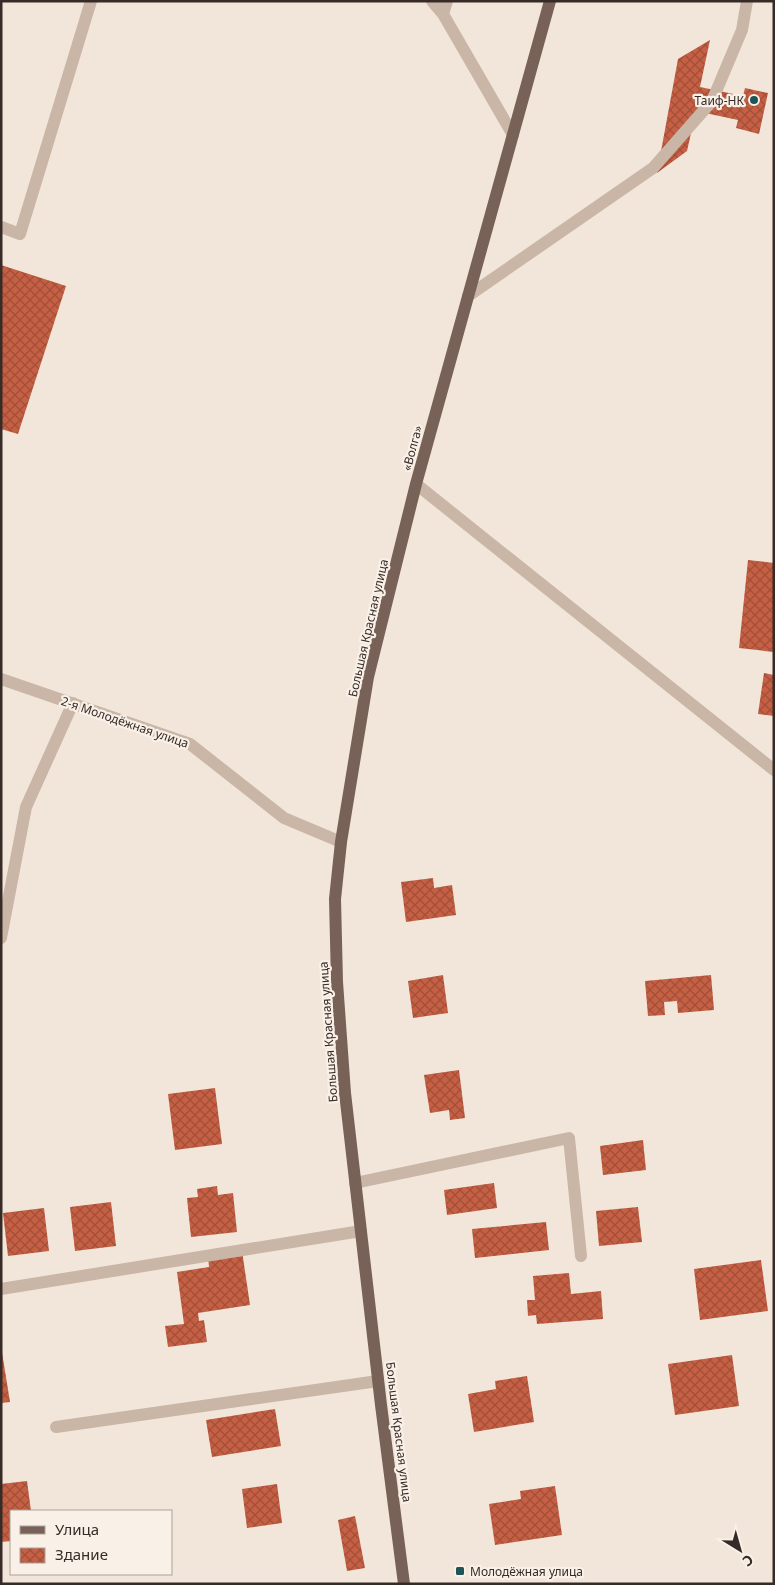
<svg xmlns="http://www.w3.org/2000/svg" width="775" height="1585" viewBox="0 0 775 1585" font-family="'Noto Sans',sans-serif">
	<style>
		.building { fill: url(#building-cross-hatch) }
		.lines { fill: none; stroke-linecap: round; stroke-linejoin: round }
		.minor { stroke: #cab6a6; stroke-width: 12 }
		.major { stroke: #786258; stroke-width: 12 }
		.poi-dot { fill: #1d5557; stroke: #f9f0e7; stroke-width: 2 }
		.labels { text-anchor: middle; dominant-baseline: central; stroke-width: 4.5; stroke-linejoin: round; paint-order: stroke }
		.poi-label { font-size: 12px; fill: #362b27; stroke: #f9f0e7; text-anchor: end }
		.street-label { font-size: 12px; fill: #362b27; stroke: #f9f0e7 }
	</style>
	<defs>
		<pattern id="building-cross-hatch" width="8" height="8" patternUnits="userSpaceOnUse" patternTransform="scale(1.25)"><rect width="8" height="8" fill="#c66044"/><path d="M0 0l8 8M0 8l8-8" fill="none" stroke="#a24f39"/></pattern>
	</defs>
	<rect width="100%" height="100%" fill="#f2e6da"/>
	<path class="building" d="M 710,40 L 700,87 L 743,96 L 745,88 L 768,93 L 759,134 L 736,128 L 738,120 L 696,111 L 687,151 L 657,173 L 678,59 Z
		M 1,265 L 66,286 L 18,434 L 1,429 Z
		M 748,560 L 774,563 L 774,652 L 739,648 Z
		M 764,673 L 774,675 L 774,716 L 758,714 Z
		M 433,878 L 434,888 L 452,885 L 456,915 L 406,922 L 401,882 Z
		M 443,975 L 448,1013 L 413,1018 L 408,981 Z
		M 711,975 L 714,1010 L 678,1013 L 677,1001 L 664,1002 L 665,1015 L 648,1016 L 645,981 Z
		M 459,1070 L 465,1118 L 450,1120 L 449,1110 L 430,1113 L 424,1075 Z
		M 215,1088 L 222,1144 L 175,1150 L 168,1094 Z
		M 643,1140 L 646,1170 L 603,1175 L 600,1146 Z
		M 494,1183 L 497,1208 L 447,1215 L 444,1190 Z
		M 217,1186 L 218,1195 L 233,1193 L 237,1232 L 191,1237 L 187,1198 L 198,1197 L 197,1189 Z
		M 111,1202 L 116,1246 L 75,1251 L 70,1207 Z
		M 638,1207 L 642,1242 L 599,1246 L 596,1211 Z
		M 44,1208 L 49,1251 L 8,1256 L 3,1213 Z
		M 546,1222 L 549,1250 L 475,1258 L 472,1229 Z
		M 242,1251 L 250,1305 L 198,1313 L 199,1321 L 204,1320 L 207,1342 L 168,1347 L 165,1326 L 184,1324 L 177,1272 L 209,1267 L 208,1256 Z
		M 761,1260 L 768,1311 L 700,1320 L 694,1269 Z
		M 569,1273 L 571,1294 L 601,1291 L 603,1319 L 537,1324 L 536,1315 L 528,1316 L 527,1300 L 535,1300 L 533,1276 Z
		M 1,1346 L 10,1402 L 1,1403 Z
		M 732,1355 L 739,1406 L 675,1415 L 668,1364 Z
		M 527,1376 L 534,1422 L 474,1432 L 468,1394 L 496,1389 L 495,1381 Z
		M 275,1409 L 281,1446 L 212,1457 L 206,1420 Z
		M 27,1481 L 31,1511 L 11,1511 L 11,1541 L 1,1542 L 1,1484 Z
		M 277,1484 L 282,1523 L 247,1528 L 242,1489 Z
		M 555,1486 L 562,1535 L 495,1545 L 489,1504 L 521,1499 L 520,1491 Z
		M 355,1516 L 365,1568 L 347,1571 L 338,1520 Z"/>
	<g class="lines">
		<path class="minor" d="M 432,1 L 443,14
			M 447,1 L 443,14 L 513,135
			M 1,227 L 20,234 L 91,1
			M 468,296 L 653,168 L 712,101 L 742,30 L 747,1
			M 416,484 L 774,770
			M 1,679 L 190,744 L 284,818 L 341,842
			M 1,938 L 26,807 L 73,703
			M 355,1183 L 569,1138 L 581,1256
			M 1,1289 L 361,1231
			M 56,1427 L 378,1381"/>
		<path class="major" d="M 404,1584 L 381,1405 L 345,1093 L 337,982 L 335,899 L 341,842 L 368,677 L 416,484 L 550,1"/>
	</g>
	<g class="poi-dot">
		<circle cx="754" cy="100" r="5"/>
		<rect x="455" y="1566" width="10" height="10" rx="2.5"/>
	</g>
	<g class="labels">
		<g class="poi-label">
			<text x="744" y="100">Таиф-НК</text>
			<text x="470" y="1571" text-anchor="start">Молодёжная улица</text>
		</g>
		<g class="street-label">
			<text transform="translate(412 448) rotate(-75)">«Волга»</text>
			<text transform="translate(368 628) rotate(-77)">Большая Красная улица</text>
			<text transform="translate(125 722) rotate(19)">2-я Молодёжная улица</text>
			<text transform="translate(328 1032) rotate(-94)">Большая Красная улица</text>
			<text transform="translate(399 1432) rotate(83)">Большая Красная улица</text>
		</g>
	</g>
	<rect width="775" height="1585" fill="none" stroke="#362b27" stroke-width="5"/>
	<rect x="10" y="1510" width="162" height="65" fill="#f9f0e7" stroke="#aba19a"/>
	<rect x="20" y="1526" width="25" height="8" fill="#786258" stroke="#aba19a"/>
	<text x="55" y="1535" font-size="15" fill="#362b27">Улица</text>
	<rect x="20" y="1548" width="25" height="15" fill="url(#building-cross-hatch)" stroke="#aba19a"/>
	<text x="55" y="1560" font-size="15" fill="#362b27">Здание</text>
	<g transform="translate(740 1550) rotate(143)" stroke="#f9f0e7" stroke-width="4" paint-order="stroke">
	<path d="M0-4L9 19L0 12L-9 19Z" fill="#362b27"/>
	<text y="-8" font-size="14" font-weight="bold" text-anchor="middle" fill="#362b27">С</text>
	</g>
</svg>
